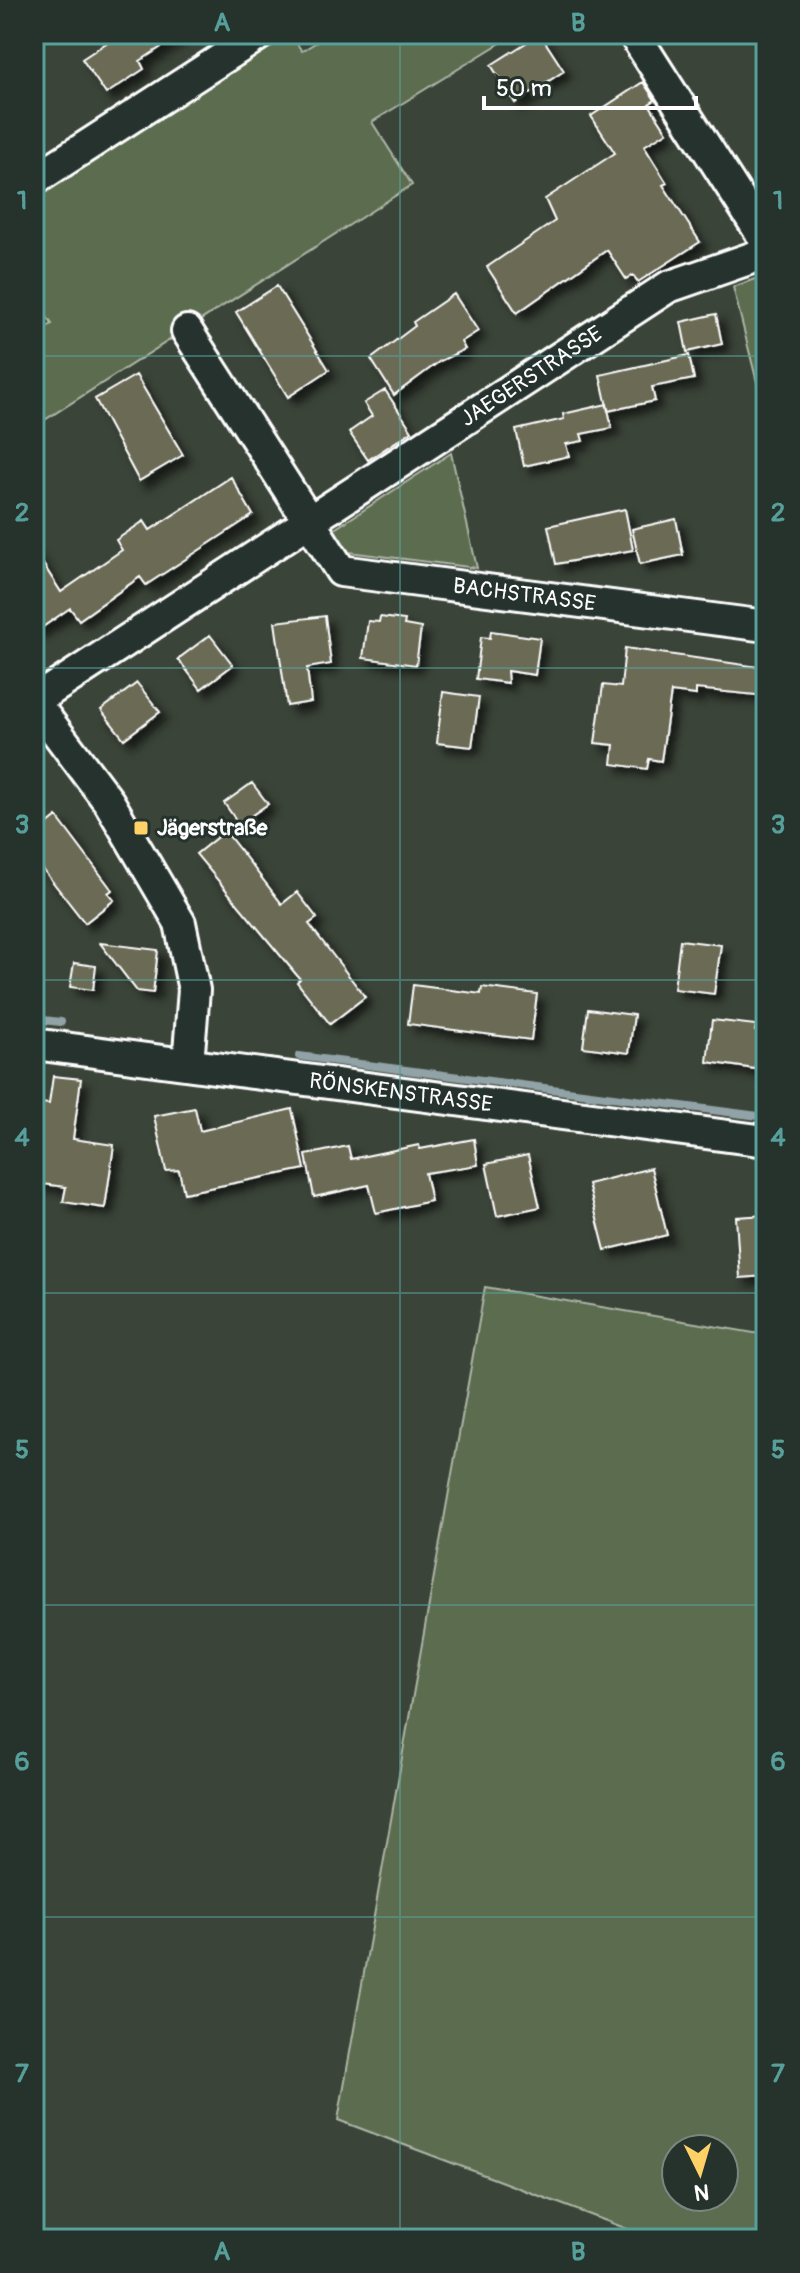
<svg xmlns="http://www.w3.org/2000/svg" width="800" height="2273" viewBox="0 0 800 2273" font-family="Pangolin,sans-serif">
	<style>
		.green { fill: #5c6c4f; stroke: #aeb6a7; stroke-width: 2; fill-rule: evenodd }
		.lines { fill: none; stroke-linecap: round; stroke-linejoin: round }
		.stream { stroke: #91a3a7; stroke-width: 8 }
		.building { fill: #6b6a55; stroke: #fff; stroke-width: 2; filter: url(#shadow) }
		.minor-casing { stroke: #fff; stroke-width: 36 }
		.minor { stroke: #26332d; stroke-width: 30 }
		.grid { fill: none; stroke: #579f9a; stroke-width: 2; stroke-opacity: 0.55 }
		.poi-dot { fill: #ffd166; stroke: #26332d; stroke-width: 3 }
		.labels { text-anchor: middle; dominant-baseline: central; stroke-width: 6; stroke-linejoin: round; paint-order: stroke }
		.street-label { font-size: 22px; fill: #fff; stroke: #26332d }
		.poi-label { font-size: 22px; font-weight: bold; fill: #fff; stroke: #26332d; text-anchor: start }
		.neatline { fill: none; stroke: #579f9a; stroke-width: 3 }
		.grid-label { font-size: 26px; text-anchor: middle; font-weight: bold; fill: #579f9a }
	</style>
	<defs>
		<filter id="shadow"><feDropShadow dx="7" dy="7" stdDeviation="4" flood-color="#0009"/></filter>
	</defs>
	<rect width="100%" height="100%" fill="#3b4439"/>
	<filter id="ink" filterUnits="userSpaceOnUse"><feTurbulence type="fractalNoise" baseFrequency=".0125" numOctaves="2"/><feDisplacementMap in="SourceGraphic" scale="16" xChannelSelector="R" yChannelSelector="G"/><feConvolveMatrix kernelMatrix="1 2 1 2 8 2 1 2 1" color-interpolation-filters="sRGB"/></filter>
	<g filter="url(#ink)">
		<path class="green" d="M 275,34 L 290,34 L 302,51 L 330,34 L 515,34 L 372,122 L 412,185 L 43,421 L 34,407 L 34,336 L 52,324 L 34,300 L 34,189 Z
			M 763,276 L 766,278 L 766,418 L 733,287 Z
			M 451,453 L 477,568 L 349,552 L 333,530 Z
			M 485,1287 L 766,1335 L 766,2239 L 654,2239 L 338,2120 ZM 724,2149 L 724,2197 L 676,2197 L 676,2149 Z"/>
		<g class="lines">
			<path class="stream" d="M 34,1019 L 61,1022
				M 299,1056 L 766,1117"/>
		</g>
		<path class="building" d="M 120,34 L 181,34 L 140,61 L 144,69 L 106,94 L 82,59 Z
			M 540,34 L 564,71 L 515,103 L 491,65 Z
			M 643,82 L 655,100 L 649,104 L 667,132 L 644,146 L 667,183 L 663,185 L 700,242 L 638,282 L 633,275 L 626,279 L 607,250 L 517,313 L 487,267 L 555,221 L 545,199 L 615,153 L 591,116 Z
			M 277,286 L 329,370 L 288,397 L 236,312 Z
			M 454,294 L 478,331 L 461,342 L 465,349 L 440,361 L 394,395 L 371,359 L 415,326 L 413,322 Z
			M 716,314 L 722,344 L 687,352 L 681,322 Z
			M 689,355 L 694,379 L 652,387 L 655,401 L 608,411 L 600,375 Z
			M 136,375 L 183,455 L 139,481 L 95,399 Z
			M 385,390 L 412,431 L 368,460 L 349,432 L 372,416 L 364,403 Z
			M 607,404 L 612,428 L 581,434 L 583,441 L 566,444 L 569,456 L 524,466 L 516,430 L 564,419 L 563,414 Z
			M 231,477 L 253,515 L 146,585 L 140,577 L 79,620 L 70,608 L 34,633 L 34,550 L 61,592 L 122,550 L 116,540 L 144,521 L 150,530 Z
			M 625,509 L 633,550 L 556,564 L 548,526 Z
			M 676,519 L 683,555 L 640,564 L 632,529 Z
			M 325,616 L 331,664 L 307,668 L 311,702 L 287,706 L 275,622 Z
			M 380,617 L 405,620 L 404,625 L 421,628 L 416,665 L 363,658 L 368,621 L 379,622 Z
			M 491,631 L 540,638 L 535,675 L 507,671 L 508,683 L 476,679 L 481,637 L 490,638 Z
			M 210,635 L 233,665 L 201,689 L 178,659 Z
			M 625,648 L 766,668 L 766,696 L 696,689 L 696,695 L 671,692 L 661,761 L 649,759 L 647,769 L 612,764 L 614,745 L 595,743 L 603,685 L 621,687 Z
			M 137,683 L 160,712 L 124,739 L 101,710 Z
			M 443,692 L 479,697 L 472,747 L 437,743 Z
			M 252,783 L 268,804 L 239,824 L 224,803 Z
			M 57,817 L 112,890 L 108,893 L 114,900 L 85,923 L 34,858 L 34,835 Z
			M 225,831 L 282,904 L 297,892 L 317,918 L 309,924 L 365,997 L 330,1024 L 297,982 L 300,979 L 196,854 Z
			M 680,940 L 721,945 L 714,994 L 674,989 Z
			M 100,943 L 158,950 L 153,993 L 137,991 Z
			M 74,963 L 96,966 L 93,990 L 70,987 Z
			M 413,985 L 481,994 L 482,987 L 537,994 L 531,1040 L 408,1024 Z
			M 588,1009 L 634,1015 L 629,1053 L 583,1047 Z
			M 712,1020 L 756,1025 L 755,1031 L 760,1032 L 755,1069 L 707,1062 Z
			M 53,1076 L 81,1079 L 73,1139 L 114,1145 L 105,1208 L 63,1202 L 66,1187 L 34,1183 L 41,1103 L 49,1104 Z
			M 195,1108 L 200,1131 L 292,1109 L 305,1169 L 184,1193 L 179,1170 L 166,1171 L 154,1116 Z
			M 474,1139 L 478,1165 L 425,1173 L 431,1201 L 376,1213 L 369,1185 L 314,1197 L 306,1155 L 348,1146 L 351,1159 L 419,1145 L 420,1149 Z
			M 528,1155 L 540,1207 L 497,1216 L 486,1164 Z
			M 651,1168 L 667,1235 L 605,1250 L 588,1184 Z
			M 766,1215 L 766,1276 L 740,1278 L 736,1217 Z"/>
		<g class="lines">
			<g class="minor-casing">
				<g id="minor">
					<path d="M 634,34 L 766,241"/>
					<path d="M 34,180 L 260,34"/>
					<path id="s1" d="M 187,331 L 341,571 L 766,626"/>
					<path id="s2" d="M 34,701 L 668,287 L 766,253"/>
					<path d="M 34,702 L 109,802 L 180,923 L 194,990 L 188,1064"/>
					<path id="s3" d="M 34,1044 L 766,1141"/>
				</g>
			</g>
			<use href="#minor" class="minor"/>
		</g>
	</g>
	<path class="grid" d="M 400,34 L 400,2239M 34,356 L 766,356M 34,668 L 766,668M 34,980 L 766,980M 34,1293 L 766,1293M 34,1605 L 766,1605M 34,1917 L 766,1917"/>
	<rect class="poi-dot" x="133" y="820" width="16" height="16" rx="4"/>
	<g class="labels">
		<g class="street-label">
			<text stroke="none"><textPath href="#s2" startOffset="594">JAEGERSTRASSE</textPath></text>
			<text stroke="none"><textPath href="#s1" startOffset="470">BACHSTRASSE</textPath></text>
			<text stroke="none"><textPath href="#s3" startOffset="370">RÖNSKENSTRASSE</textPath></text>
		</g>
		<g class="poi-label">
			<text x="157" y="828">Jägerstraße</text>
		</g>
	</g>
	<rect width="800" height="2273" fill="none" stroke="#26332d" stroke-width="88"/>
	<g transform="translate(700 2173) rotate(175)"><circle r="38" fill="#26332d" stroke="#7d8581" stroke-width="2"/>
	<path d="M0-6L14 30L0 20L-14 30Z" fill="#ffd166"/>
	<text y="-12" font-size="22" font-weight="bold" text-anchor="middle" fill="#ffffff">N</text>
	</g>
	<path d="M484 96v12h212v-12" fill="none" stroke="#ffffff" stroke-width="4"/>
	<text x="496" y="96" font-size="24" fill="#ffffff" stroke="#26332d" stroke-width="6" paint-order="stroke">50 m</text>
	<rect x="44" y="44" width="712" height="2185" class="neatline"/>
	<g class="grid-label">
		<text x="222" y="31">A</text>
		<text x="578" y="31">B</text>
		<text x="22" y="209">1</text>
		<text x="778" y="209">1</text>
		<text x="22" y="521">2</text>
		<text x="778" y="521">2</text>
		<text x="22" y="833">3</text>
		<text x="778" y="833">3</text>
		<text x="22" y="1146">4</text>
		<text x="778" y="1146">4</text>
		<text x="22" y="1458">5</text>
		<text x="778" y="1458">5</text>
		<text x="22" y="1770">6</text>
		<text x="778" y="1770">6</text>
		<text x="22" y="2082">7</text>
		<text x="778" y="2082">7</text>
		<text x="222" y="2260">A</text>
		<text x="578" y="2260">B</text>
	</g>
</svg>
